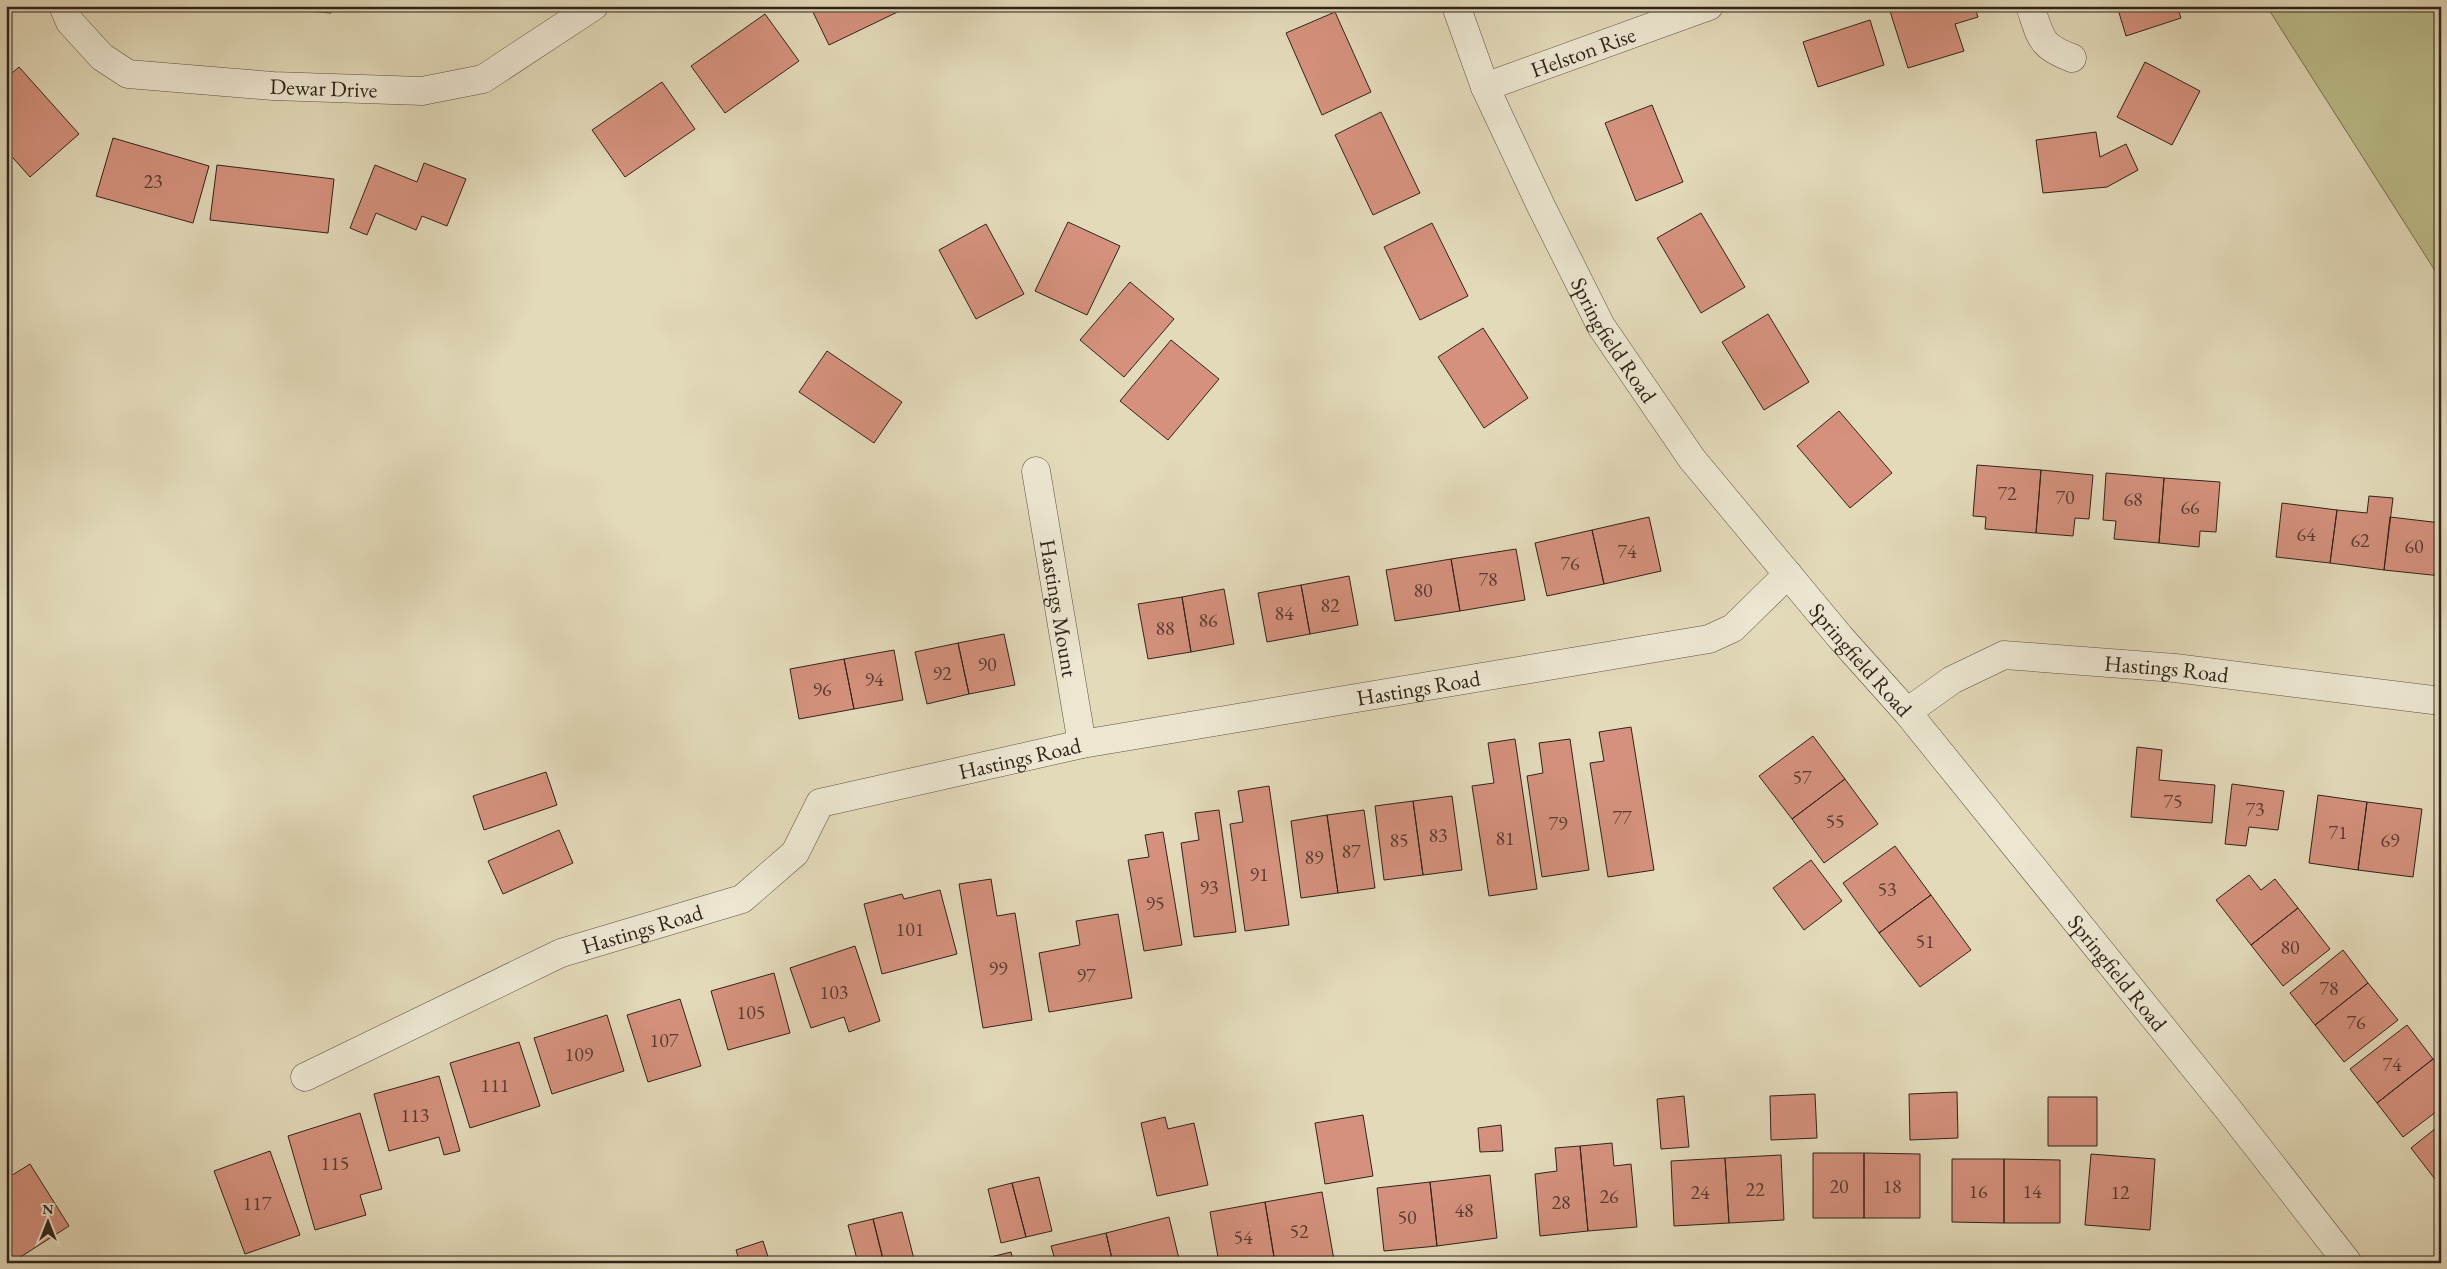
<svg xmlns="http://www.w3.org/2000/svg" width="2447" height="1269" viewBox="0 0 2447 1269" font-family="'EB Garamond',serif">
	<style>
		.green { fill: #bbbd8a; stroke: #757052 }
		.building { fill: #d5917d; stroke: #2f231a }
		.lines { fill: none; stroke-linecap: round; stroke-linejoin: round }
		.minor-casing { stroke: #5c5142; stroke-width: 29 }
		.minor { stroke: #ede7d2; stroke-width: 28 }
		.labels { text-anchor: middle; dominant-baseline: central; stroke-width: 5; stroke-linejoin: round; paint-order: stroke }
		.number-label { font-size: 20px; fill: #583e33 }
		.street-label { font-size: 22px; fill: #2f231a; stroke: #ede7d2 }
	</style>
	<rect width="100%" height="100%" fill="#e3daba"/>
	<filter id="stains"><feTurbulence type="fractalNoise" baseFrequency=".004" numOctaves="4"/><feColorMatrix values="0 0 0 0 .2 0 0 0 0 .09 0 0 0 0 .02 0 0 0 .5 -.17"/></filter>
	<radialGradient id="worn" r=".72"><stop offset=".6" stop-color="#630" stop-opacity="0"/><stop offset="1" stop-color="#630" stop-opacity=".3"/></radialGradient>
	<path class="green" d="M 2271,6 L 2441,6 L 2441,280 L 2269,10 Z"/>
	<path class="building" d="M 245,6 L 332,6 L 331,13 Z
		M 810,6 L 910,6 L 829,45 Z
		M 1895,6 L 1974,6 L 1978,17 L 1955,24 L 1964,51 L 1908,68 L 1889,8 Z
		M 2117,6 L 2177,6 L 2181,18 L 2126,36 Z
		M 1335,12 L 1371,92 L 1322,115 L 1286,33 Z
		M 765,14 L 799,61 L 725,113 L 691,66 Z
		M 1870,20 L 1884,65 L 1818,87 L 1803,42 Z
		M 2145,62 L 2200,91 L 2172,145 L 2117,117 Z
		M 19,67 L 79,134 L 30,177 L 6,150 L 6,78 Z
		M 662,82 L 695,129 L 625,177 L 592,130 Z
		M 1652,105 L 1683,182 L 1636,201 L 1605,123 Z
		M 1381,112 L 1420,193 L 1373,215 L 1335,135 Z
		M 2096,132 L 2100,157 L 2126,144 L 2138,170 L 2107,187 L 2043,193 L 2036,140 Z
		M 113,138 L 209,166 L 193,223 L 96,196 Z
		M 424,163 L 466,179 L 447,226 L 422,216 L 416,230 L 376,213 L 367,235 L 350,228 L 375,165 L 417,182 Z
		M 217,165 L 334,179 L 328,233 L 210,220 Z
		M 1701,213 L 1745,287 L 1701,313 L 1657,238 Z
		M 1068,222 L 1120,246 L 1087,315 L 1035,291 Z
		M 1432,223 L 1468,296 L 1420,320 L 1384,247 Z
		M 986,224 L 1024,294 L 976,319 L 939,250 Z
		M 1130,282 L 1174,319 L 1124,377 L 1080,340 Z
		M 1768,314 L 1809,382 L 1764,410 L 1722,342 Z
		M 1483,328 L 1528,398 L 1484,428 L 1438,357 Z
		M 1171,340 L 1219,379 L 1168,440 L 1120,401 Z
		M 827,351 L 902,402 L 874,443 L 799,392 Z
		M 1839,411 L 1892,473 L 1850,508 L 1797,446 Z
		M 1977,465 L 2041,470 L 2036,533 L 1985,529 L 1986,517 L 1973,516 Z
		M 2041,470 L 2093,475 L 2089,519 L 2075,518 L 2073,536 L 2036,533 Z
		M 2106,473 L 2164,478 L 2159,543 L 2114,539 L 2116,521 L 2103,520 Z
		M 2164,478 L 2220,482 L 2216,532 L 2200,531 L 2199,547 L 2159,543 Z
		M 2369,496 L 2393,498 L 2384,570 L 2330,563 L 2337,510 L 2367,513 Z
		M 2282,503 L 2337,510 L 2330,563 L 2276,557 Z
		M 1649,517 L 1661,571 L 1604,584 L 1592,530 Z
		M 2390,517 L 2441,523 L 2441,576 L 2384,570 Z
		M 1592,530 L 1604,584 L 1547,596 L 1535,543 Z
		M 1516,549 L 1525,600 L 1460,611 L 1451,559 Z
		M 1451,559 L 1460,611 L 1395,621 L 1386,570 Z
		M 1349,576 L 1358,625 L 1310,634 L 1301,585 Z
		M 1301,585 L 1310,634 L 1267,642 L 1258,593 Z
		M 1224,589 L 1234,644 L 1191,652 L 1182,597 Z
		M 1182,597 L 1191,652 L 1148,659 L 1138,604 Z
		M 1004,634 L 1015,685 L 969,694 L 958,643 Z
		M 958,643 L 969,694 L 927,704 L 915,652 Z
		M 894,650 L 903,700 L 854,709 L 844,659 Z
		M 844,659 L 854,709 L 799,719 L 790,669 Z
		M 1631,727 L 1654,870 L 1608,877 L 1590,763 L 1604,761 L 1599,732 Z
		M 1813,736 L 1845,779 L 1792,819 L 1759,776 Z
		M 1515,739 L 1537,889 L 1489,896 L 1472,786 L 1494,783 L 1488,743 Z
		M 1570,739 L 1589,870 L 1542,877 L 1527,776 L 1543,773 L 1539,743 Z
		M 2137,747 L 2162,750 L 2159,780 L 2215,785 L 2212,823 L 2131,817 Z
		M 546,772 L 557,805 L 484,830 L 473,796 Z
		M 1845,779 L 1878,824 L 1824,863 L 1792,819 Z
		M 2232,784 L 2284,791 L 2278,830 L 2249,827 L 2246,846 L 2225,844 Z
		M 1269,786 L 1289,925 L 1245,931 L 1230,824 L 1243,822 L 1238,791 Z
		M 2318,795 L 2367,802 L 2358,870 L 2309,863 Z
		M 1452,796 L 1462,870 L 1423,875 L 1413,801 Z
		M 1413,801 L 1423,875 L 1384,880 L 1375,806 Z
		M 2367,802 L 2422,809 L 2413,877 L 2358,870 Z
		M 1219,810 L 1236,932 L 1194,937 L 1181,843 L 1199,840 L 1195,813 Z
		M 1364,810 L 1375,888 L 1338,893 L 1327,815 Z
		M 1327,815 L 1338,893 L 1301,898 L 1291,821 Z
		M 559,830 L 573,863 L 503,894 L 488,861 Z
		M 1163,832 L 1182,945 L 1144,951 L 1128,860 L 1149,857 L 1145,835 Z
		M 1895,846 L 1931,895 L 1879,933 L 1843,883 Z
		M 1811,860 L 1842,901 L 1804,930 L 1773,888 Z
		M 2249,875 L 2261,890 L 2275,879 L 2298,908 L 2251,945 L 2216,900 Z
		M 991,879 L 997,916 L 1015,913 L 1032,1020 L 983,1028 L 959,884 Z
		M 940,890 L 957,954 L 882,974 L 864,904 L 902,894 L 904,899 Z
		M 1931,895 L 1971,950 L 1920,987 L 1879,933 Z
		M 2298,908 L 2330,949 L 2283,986 L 2251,945 Z
		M 1118,914 L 1132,998 L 1049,1012 L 1039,953 L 1080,945 L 1076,921 Z
		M 855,946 L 880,1021 L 849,1032 L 844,1017 L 811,1028 L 790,968 Z
		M 2343,950 L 2368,983 L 2315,1025 L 2290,993 Z
		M 774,973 L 790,1033 L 728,1050 L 711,991 Z
		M 2368,983 L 2398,1020 L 2344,1062 L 2315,1025 Z
		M 680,999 L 701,1066 L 648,1082 L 627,1015 Z
		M 607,1015 L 624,1071 L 552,1094 L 534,1038 Z
		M 2407,1025 L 2433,1059 L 2377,1103 L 2350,1069 Z
		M 519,1042 L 540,1106 L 470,1128 L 450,1063 Z
		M 2433,1059 L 2441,1068 L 2441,1108 L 2403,1137 L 2377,1103 Z
		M 439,1076 L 460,1151 L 444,1155 L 439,1137 L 389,1151 L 374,1094 Z
		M 1957,1092 L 1958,1138 L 1910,1140 L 1909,1094 Z
		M 1815,1094 L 1817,1138 L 1771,1140 L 1770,1096 Z
		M 1684,1096 L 1689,1147 L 1661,1149 L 1657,1099 Z
		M 2048,1097 L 2097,1097 L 2097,1146 L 2048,1146 Z
		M 360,1113 L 382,1189 L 360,1195 L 366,1215 L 315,1230 L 288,1136 Z
		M 1363,1115 L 1373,1176 L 1325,1184 L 1315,1123 Z
		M 1165,1117 L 1168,1129 L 1194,1123 L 1208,1185 L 1157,1196 L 1141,1123 Z
		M 2441,1124 L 2441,1181 L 2438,1183 L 2411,1148 Z
		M 1501,1125 L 1503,1151 L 1480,1152 L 1478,1128 Z
		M 1612,1143 L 1614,1166 L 1631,1164 L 1637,1227 L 1588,1231 L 1580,1146 Z
		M 1580,1146 L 1588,1231 L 1540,1236 L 1535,1174 L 1557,1171 L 1555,1148 Z
		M 270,1151 L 300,1235 L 245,1254 L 214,1171 Z
		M 1813,1153 L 1864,1153 L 1864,1218 L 1813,1218 Z
		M 1864,1153 L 1920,1154 L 1920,1218 L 1864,1218 Z
		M 2091,1154 L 2155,1159 L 2150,1230 L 2085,1225 Z
		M 1781,1155 L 1784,1220 L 1729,1223 L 1725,1158 Z
		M 1725,1158 L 1729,1223 L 1674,1226 L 1671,1161 Z
		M 1952,1159 L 2004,1159 L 2004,1223 L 1952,1222 Z
		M 2004,1159 L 2060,1160 L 2060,1223 L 2004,1223 Z
		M 30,1164 L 69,1226 L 11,1263 L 6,1263 L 6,1179 Z
		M 1490,1175 L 1497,1238 L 1437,1246 L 1430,1182 Z
		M 1039,1177 L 1052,1231 L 1026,1237 L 1012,1183 Z
		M 1430,1182 L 1437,1246 L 1384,1251 L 1377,1188 Z
		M 1012,1183 L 1026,1237 L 1001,1243 L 988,1189 Z
		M 1322,1192 L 1334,1260 L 1318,1263 L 1275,1263 L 1265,1202 Z
		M 1265,1202 L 1275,1263 L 1219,1263 L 1210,1212 Z
		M 902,1212 L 915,1263 L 884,1263 L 873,1219 Z
		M 1169,1217 L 1180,1263 L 1113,1263 L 1106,1233 Z
		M 873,1219 L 884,1263 L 858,1263 L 848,1225 Z
		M 1106,1233 L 1113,1263 L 1056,1263 L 1051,1246 Z
		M 763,1241 L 770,1263 L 740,1263 L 736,1250 Z
		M 1011,1252 L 1014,1263 L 966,1263 Z"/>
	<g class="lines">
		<g class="minor-casing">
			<g id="minor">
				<path id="s1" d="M 63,6 L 70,22 L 102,57 L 128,74 L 273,86 L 422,91 L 483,79 L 594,6"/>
				<path id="s2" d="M 1456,6 L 1485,87 L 1541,206 L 1601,326 L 1692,459 L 1840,637 L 1907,712 L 2228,1109 L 2348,1263"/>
				<path d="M 2030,6 C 2041,37 2039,46 2072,58"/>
				<path id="s3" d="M 1485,87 L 1709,6"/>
				<path id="s4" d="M 1036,471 L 1082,744"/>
				<path id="s5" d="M 1907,712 L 1952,680 L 2004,655 L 2175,668 L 2441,701"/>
				<path id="s6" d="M 305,1077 L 561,953 L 742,899 L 795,853 L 820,803 L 1082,744 L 1709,639 L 1733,628 L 1788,574"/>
			</g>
		</g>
		<use href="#minor" class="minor"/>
	</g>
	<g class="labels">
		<g class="number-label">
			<text x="153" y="181">23</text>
			<text x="2007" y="493">72</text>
			<text x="2065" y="497">70</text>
			<text x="2133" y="499">68</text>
			<text x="2190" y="507">66</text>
			<text x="2306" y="534">64</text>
			<text x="2360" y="540">62</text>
			<text x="2414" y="546">60</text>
			<text x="1627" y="551">74</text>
			<text x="1570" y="563">76</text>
			<text x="1488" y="579">78</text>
			<text x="1423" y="590">80</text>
			<text x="1330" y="605">82</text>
			<text x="1284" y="613">84</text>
			<text x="1208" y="620">86</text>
			<text x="1165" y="628">88</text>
			<text x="987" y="664">90</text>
			<text x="942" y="673">92</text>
			<text x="874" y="679">94</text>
			<text x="822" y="689">96</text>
			<text x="1802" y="777">57</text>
			<text x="2173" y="801">75</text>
			<text x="2255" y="809">73</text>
			<text x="1622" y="817">77</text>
			<text x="1835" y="821">55</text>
			<text x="1558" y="823">79</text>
			<text x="2338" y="832">71</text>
			<text x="1438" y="835">83</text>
			<text x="1505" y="838">81</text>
			<text x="1399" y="840">85</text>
			<text x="2390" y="840">69</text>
			<text x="1351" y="851">87</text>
			<text x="1314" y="857">89</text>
			<text x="1259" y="874">91</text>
			<text x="1209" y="887">93</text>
			<text x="1887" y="889">53</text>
			<text x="1155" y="903">95</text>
			<text x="910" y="929">101</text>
			<text x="1925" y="941">51</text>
			<text x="2290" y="947">80</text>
			<text x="998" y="968">99</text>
			<text x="1086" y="975">97</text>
			<text x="2329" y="988">78</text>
			<text x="834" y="992">103</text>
			<text x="751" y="1012">105</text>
			<text x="2356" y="1022">76</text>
			<text x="664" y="1040">107</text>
			<text x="579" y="1054">109</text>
			<text x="2392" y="1064">74</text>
			<text x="495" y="1085">111</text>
			<text x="415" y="1115">113</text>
			<text x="335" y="1163">115</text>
			<text x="1839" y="1186">20</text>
			<text x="1892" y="1186">18</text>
			<text x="1755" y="1189">22</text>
			<text x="1978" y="1191">16</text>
			<text x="2032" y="1191">14</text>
			<text x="1700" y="1192">24</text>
			<text x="2120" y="1192">12</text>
			<text x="1609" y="1196">26</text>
			<text x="1561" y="1202">28</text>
			<text x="257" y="1203">117</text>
			<text x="1464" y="1210">48</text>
			<text x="1407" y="1217">50</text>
			<text x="1299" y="1231">52</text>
			<text x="1243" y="1237">54</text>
		</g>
		<g class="street-label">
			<text stroke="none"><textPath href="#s3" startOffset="104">Helston Rise</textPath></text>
			<text stroke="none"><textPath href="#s1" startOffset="292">Dewar Drive</textPath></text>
			<text stroke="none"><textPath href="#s2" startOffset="370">Springfield Road</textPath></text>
			<text stroke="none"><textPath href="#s4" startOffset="139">Hastings Mount</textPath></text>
			<text stroke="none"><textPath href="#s2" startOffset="775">Springfield Road</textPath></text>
			<text stroke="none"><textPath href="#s5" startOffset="276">Hastings Road</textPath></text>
			<text stroke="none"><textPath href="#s6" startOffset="1209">Hastings Road</textPath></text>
			<text stroke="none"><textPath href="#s6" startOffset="804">Hastings Road</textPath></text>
			<text stroke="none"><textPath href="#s6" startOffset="369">Hastings Road</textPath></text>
			<text stroke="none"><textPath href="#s2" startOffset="1180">Springfield Road</textPath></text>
		</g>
	</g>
	<rect width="2447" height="1269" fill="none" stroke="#e3daba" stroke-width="25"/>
	<rect x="8" y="8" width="2432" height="1254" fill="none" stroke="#2f231a" stroke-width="2.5"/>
	<rect x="12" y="12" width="2422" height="1244" fill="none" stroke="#2f231a"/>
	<g transform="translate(48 1222)" stroke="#ede7d2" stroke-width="4" paint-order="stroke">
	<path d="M0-4L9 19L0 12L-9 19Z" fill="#2f231a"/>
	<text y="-8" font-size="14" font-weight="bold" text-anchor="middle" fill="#2f231a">N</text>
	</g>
	<rect width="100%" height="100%" filter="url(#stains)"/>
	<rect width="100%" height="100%" fill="url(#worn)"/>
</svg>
